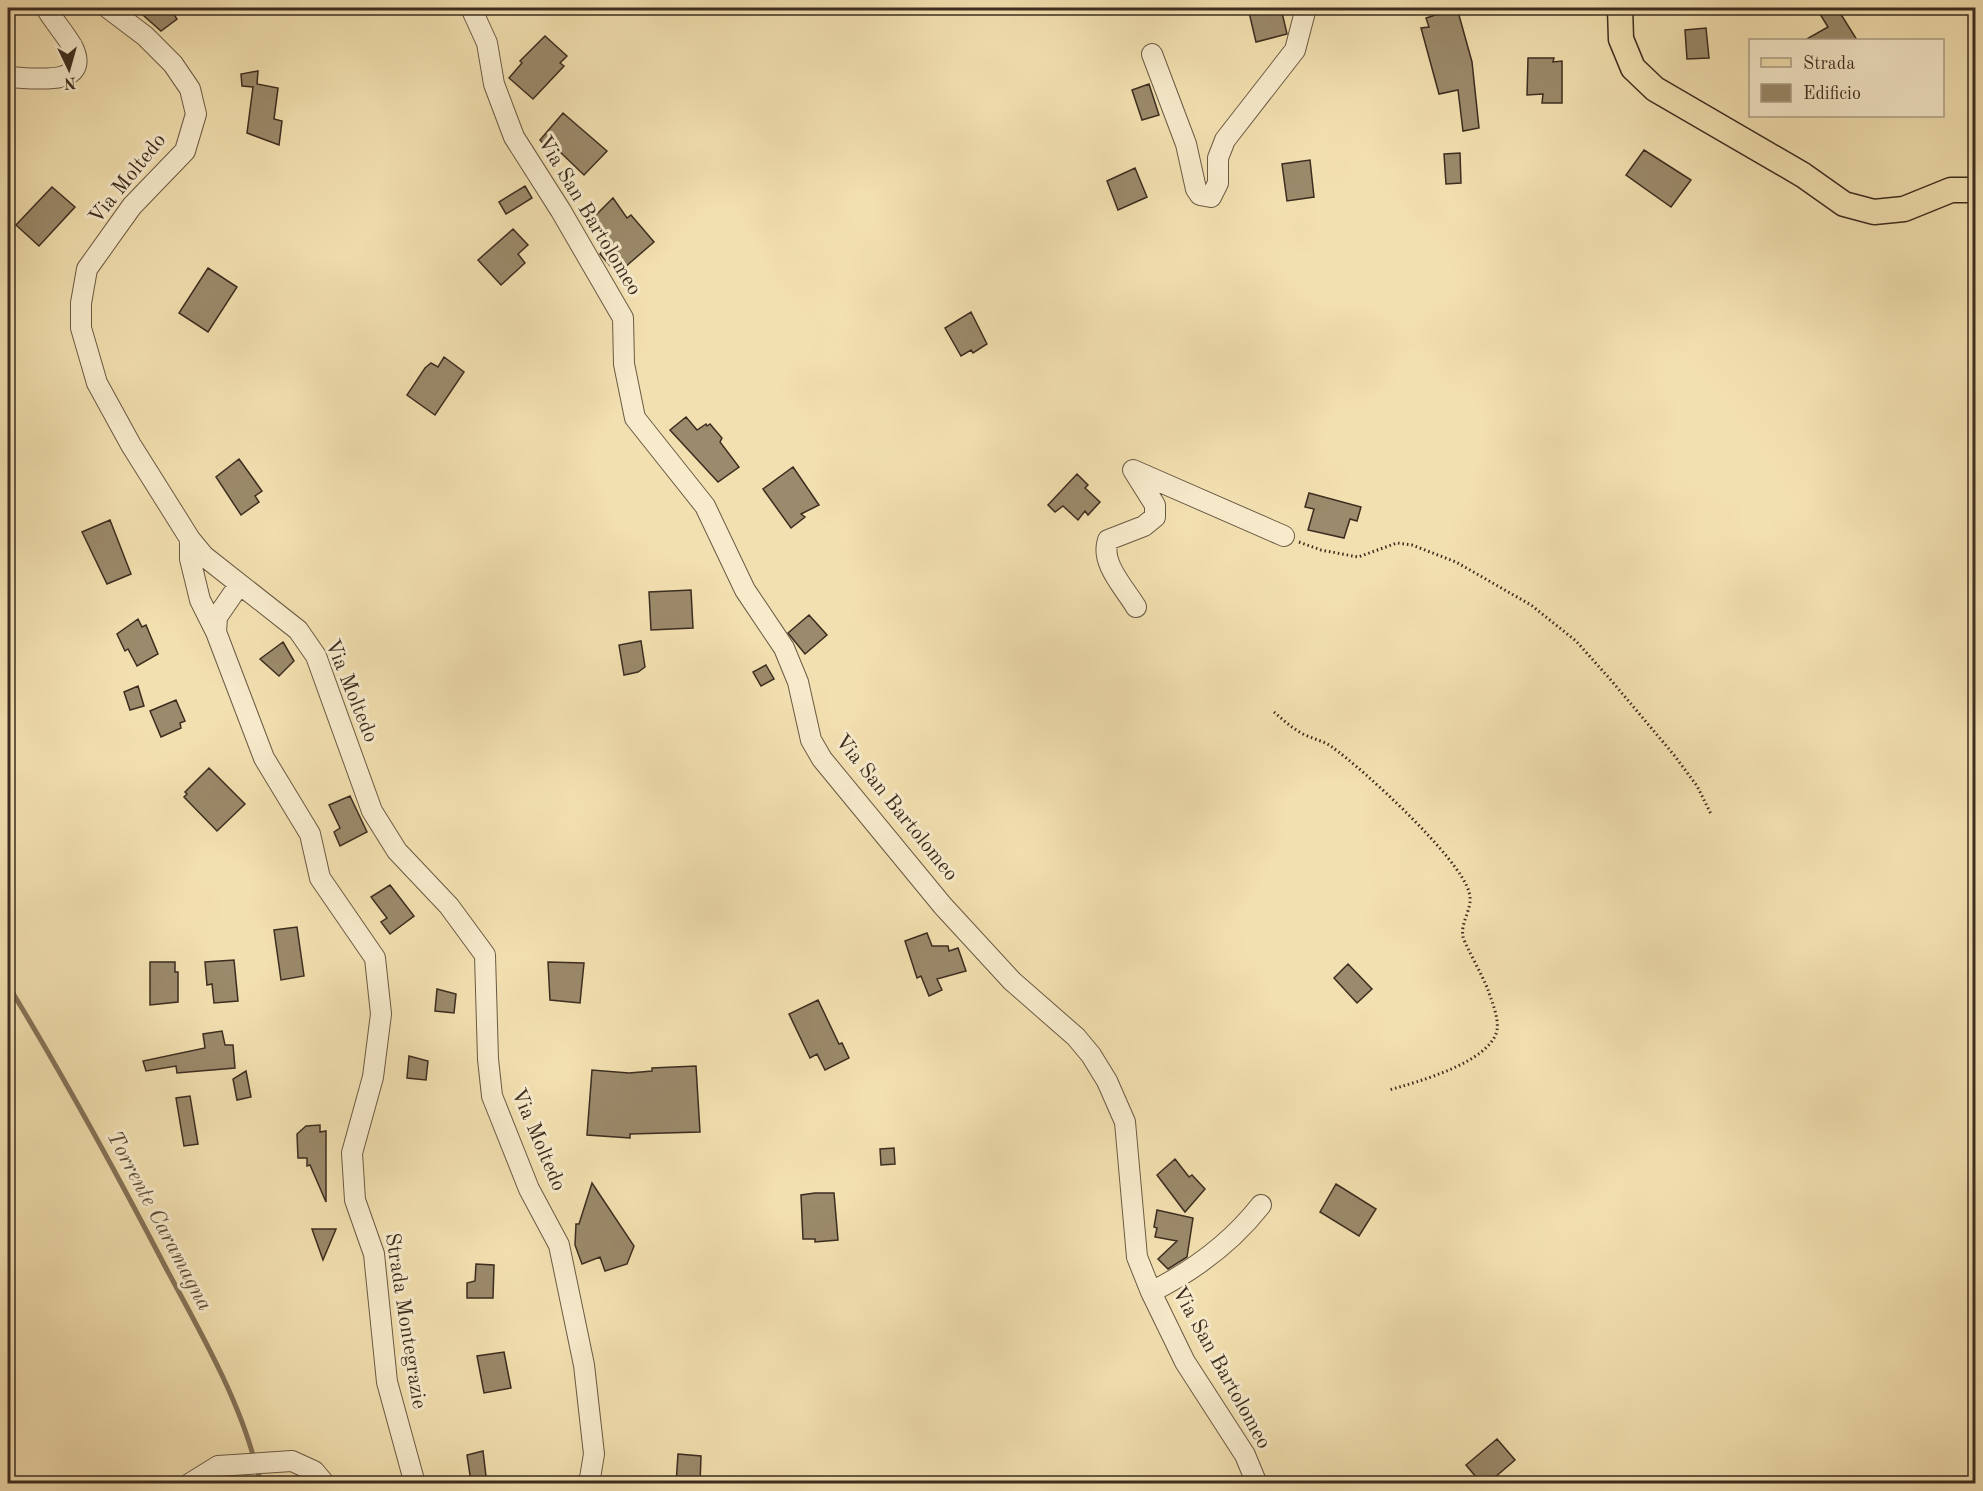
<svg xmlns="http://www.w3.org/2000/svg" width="1983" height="1491" viewBox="0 0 1983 1491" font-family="'Old Standard TT',serif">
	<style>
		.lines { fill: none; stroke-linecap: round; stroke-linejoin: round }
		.stream { stroke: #857459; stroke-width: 5 }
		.building { fill: #9b8a6b; stroke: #3c2d20; stroke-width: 1.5 }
		.minor-casing { stroke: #6a5a44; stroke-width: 22 }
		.major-casing { stroke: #3c2d20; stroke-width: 27 }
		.path { stroke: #3c2d20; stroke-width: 3; stroke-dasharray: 1.5 3; stroke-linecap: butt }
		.minor { stroke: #f7ebcc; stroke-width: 20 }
		.major { stroke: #f3e0b0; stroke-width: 24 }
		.labels { text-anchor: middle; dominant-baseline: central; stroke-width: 6; stroke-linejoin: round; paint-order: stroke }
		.street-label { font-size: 21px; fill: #3c2d20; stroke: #f7ebcc }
		.water-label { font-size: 22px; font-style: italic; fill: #60503c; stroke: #f7ebcc }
	</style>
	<rect width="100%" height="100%" fill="#f3e0b0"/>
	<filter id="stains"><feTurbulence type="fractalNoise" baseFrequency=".00333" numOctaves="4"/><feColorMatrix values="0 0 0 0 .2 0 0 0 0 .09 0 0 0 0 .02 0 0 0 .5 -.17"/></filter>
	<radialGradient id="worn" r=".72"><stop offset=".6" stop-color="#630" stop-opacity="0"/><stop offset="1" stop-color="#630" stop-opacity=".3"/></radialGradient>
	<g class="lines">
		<path class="stream" d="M 8,985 C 64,1077 116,1172 166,1268 C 197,1326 237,1395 254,1459
			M 257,1468 L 261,1484"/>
	</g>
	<path class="building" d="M 135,8 L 170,8 L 177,19 L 161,31 Z
		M 1248,8 L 1281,8 L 1287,34 L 1256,42 Z
		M 1457,8 L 1472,62 L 1479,128 L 1463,131 L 1458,90 L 1439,94 L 1421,28 L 1429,27 L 1426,18 Z
		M 1830,8 L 1837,8 L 1857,40 L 1805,40 L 1828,27 L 1820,14 Z
		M 1706,28 L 1709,58 L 1687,59 L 1685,30 Z
		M 545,36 L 567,56 L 560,63 L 564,66 L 533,99 L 509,78 L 522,63 L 520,61 Z
		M 1528,58 L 1554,58 L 1553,62 L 1562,61 L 1562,103 L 1542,103 L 1543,94 L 1527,95 Z
		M 258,71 L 257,84 L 278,88 L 274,119 L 282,121 L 279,145 L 247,133 L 253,87 L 242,86 L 241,74 Z
		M 1149,84 L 1159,115 L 1142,120 L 1132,90 Z
		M 563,113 L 607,151 L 584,175 L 559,151 L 554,155 L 540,140 Z
		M 1644,150 L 1691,180 L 1671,207 L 1626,175 Z
		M 1460,153 L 1461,183 L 1446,184 L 1444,154 Z
		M 1310,160 L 1314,197 L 1287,201 L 1282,164 Z
		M 1135,168 L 1147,197 L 1118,210 L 1107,181 Z
		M 525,186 L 532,198 L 506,214 L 499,202 Z
		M 52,187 L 75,207 L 39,246 L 16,225 Z
		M 613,198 L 627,218 L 631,215 L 654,242 L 617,274 L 600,254 L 610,242 L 587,224 Z
		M 513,229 L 528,245 L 518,254 L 525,263 L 501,285 L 478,260 Z
		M 208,268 L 237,287 L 208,332 L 179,313 Z
		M 971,312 L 987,344 L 973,353 L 971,350 L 961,356 L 945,328 Z
		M 444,357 L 464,372 L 435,415 L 407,395 L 425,368 L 431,363 L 438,367 Z
		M 686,417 L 697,430 L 706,424 L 707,426 L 710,424 L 722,438 L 720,442 L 739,467 L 718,482 L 670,430 Z
		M 239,459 L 262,491 L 255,496 L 259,502 L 241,515 L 216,477 Z
		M 793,467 L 819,505 L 801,514 L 805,517 L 791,528 L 763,489 Z
		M 1077,474 L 1088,485 L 1085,488 L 1100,502 L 1088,515 L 1085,511 L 1078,520 L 1063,506 L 1055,512 L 1048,505 Z
		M 1309,493 L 1361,507 L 1357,521 L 1350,519 L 1344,538 L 1308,530 L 1314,509 L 1305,507 Z
		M 110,520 L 131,574 L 107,584 L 82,532 Z
		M 691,590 L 693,628 L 651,630 L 649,592 Z
		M 809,615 L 827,635 L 805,654 L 788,633 Z
		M 138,619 L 142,627 L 146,625 L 158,654 L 137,666 L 128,649 L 125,651 L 117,634 Z
		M 641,641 L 645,667 L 638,672 L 624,675 L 619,645 Z
		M 283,642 L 294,661 L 279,676 L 260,659 Z
		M 766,665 L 774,679 L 761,686 L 753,672 Z
		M 138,686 L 144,706 L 130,710 L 124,692 Z
		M 176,700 L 185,721 L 180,723 L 181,728 L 161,737 L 150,711 Z
		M 209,768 L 245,804 L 217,831 L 184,797 L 187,794 L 185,792 Z
		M 350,796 L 367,832 L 340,846 L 334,832 L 340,828 L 329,805 Z
		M 390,885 L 414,916 L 390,934 L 381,922 L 387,918 L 371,897 Z
		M 297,927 L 304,976 L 281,980 L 274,930 Z
		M 927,933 L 932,946 L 948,946 L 949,951 L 958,948 L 966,971 L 937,979 L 942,990 L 929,996 L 921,976 L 917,978 L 905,941 Z
		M 234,960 L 238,1001 L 214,1003 L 212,984 L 207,985 L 205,962 Z
		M 150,962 L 175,962 L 175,972 L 178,972 L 178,1002 L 150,1005 Z
		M 548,962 L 584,963 L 580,1003 L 550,1000 Z
		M 1348,964 L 1372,989 L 1357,1003 L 1334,978 Z
		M 437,989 L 456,994 L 454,1013 L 435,1011 Z
		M 818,1000 L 839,1044 L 842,1043 L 849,1058 L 825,1070 L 817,1054 L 810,1058 L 789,1014 Z
		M 222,1031 L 225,1045 L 233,1045 L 235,1068 L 177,1073 L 176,1066 L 146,1071 L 143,1061 L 205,1048 L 203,1034 Z
		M 409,1056 L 428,1061 L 426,1080 L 407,1078 Z
		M 696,1066 L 700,1132 L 630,1134 L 630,1138 L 587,1135 L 592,1070 L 629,1073 L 652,1071 L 652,1068 Z
		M 246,1071 L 251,1097 L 237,1100 L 233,1079 Z
		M 190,1096 L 198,1144 L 184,1146 L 176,1098 Z
		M 320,1125 L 320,1132 L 326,1131 L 326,1202 L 310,1165 L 307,1166 L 307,1158 L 298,1158 L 297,1134 L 306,1126 Z
		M 894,1148 L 895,1164 L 881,1165 L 880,1149 Z
		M 1175,1159 L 1189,1177 L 1192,1175 L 1205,1189 L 1185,1212 L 1157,1175 Z
		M 592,1183 L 634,1246 L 627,1264 L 605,1271 L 600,1257 L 582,1264 L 575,1245 L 576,1224 L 579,1224 Z
		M 1336,1184 L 1376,1209 L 1359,1236 L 1320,1212 Z
		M 815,1193 L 834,1193 L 838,1240 L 815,1242 L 815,1239 L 803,1239 L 801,1195 Z
		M 1157,1210 L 1193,1218 L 1187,1257 L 1168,1269 L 1158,1259 L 1177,1241 L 1155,1237 L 1157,1228 L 1154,1227 Z
		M 312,1229 L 336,1229 L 323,1260 Z
		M 476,1264 L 494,1265 L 493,1298 L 467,1298 L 467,1283 L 475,1281 Z
		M 504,1352 L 511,1388 L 484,1393 L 477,1356 Z
		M 1497,1439 L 1515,1460 L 1487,1484 L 1482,1484 L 1466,1465 Z
		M 483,1451 L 486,1476 L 471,1482 L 467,1455 Z
		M 678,1454 L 701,1456 L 700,1484 L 676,1484 Z"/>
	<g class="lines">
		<g class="minor-casing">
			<path id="minor" d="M 108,8 L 145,36 L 173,64 L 190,89 L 196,114 L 185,151 L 132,206 L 87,269 L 81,303 L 81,328 L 97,383 L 131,445 L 190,539 L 204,556 L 298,630 L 316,656 L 372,811 L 397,851 L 449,906 L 485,955 L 488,1059 L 492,1096 L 529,1189 L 559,1245 L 584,1365 L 594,1454 L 589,1484
				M 471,8 L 487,43 L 494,84 L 514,137 L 561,211 L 623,318 L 624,364 L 635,418 L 705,506 L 745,590 L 784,648 L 798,682 L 811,740 L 822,759 L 943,906 L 1012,981 L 1076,1037 L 1091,1055 L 1107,1081 L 1125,1122 L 1137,1257 L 1151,1292 L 1185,1362 L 1245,1455 L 1257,1484
				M 1152,54 L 1186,144 L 1196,189 L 1200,195 L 1211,197 L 1218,183 L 1218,158 L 1225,140 L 1295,50 L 1306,8
				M 8,77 C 26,77 90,89 74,50 C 71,41 52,19 46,8
				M 190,539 L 190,559 L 200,600 L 216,632 L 264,758 L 310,834 L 320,878 L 375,958 L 381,1014 L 373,1077 L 352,1153 L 355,1200 L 374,1254 L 387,1382 L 415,1484
				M 1136,607 C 1124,587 1100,563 1108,540 L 1144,526 L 1155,517 L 1155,505 L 1133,470 L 1284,536
				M 216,632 L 217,617 L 239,585
				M 1151,1292 C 1193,1271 1232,1242 1261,1205
				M 189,1484 L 218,1466 L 292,1461 L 314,1471 L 325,1484"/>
		</g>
		<g class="major-casing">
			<path id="major" d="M 1620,8 L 1621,39 L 1633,68 L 1655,89 L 1803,175 L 1844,204 L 1874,212 L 1904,209 L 1951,190 L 1976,190"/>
		</g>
		<path class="path" d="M 1299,542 L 1321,550 L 1358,557 L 1397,543 L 1412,545 L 1456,562 L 1531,605 L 1576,641 L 1610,679 L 1674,755 L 1697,786 L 1711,814
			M 1274,712 C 1283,720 1292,728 1303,734 C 1313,739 1324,741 1332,747 C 1363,769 1460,858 1469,892 C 1474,908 1460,921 1463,937 C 1466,947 1483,976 1488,990 C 1492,1002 1499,1018 1497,1030 C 1491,1062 1417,1082 1389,1090
			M 1864,1484 L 1866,1479"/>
		<use href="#minor" class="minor"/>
		<use href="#major" class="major"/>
	</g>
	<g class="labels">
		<g class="street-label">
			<text transform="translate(128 179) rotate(-51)">Via Moltedo</text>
			<text transform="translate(589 216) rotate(59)">Via San Bartolomeo</text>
			<text transform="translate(351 691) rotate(68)">Via Moltedo</text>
			<text transform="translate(896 808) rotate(51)">Via San Bartolomeo</text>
			<text transform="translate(538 1140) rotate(67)">Via Moltedo</text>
			<text transform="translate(405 1321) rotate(81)">Strada Montegrazie</text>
			<text transform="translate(1221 1368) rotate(61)">Via San Bartolomeo</text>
		</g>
		<g class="water-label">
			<text transform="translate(159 1221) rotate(62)">Torrente Caramagna</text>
		</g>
	</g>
	<rect width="1983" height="1491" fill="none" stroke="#f3e0b0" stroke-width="30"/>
	<rect x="9" y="9" width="1965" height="1473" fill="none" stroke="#3c2d20" stroke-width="3"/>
	<rect x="15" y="15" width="1953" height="1461" fill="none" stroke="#3c2d20" stroke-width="1.5"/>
	<rect x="1749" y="39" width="195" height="78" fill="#f7ebcc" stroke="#ac9f87" stroke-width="1.5"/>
	<rect x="1761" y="58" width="30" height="9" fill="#f3e0b0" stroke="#ac9f87" stroke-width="1.5"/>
	<text x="1803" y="69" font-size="18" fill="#3c2d20">Strada</text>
	<rect x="1761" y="84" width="30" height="18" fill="#9b8a6b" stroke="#ac9f87" stroke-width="1.5"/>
	<text x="1803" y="99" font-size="18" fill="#3c2d20">Edificio</text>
	<g transform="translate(69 69) rotate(175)" stroke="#f7ebcc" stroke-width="4.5" paint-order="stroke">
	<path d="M0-4.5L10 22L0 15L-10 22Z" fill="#3c2d20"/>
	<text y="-9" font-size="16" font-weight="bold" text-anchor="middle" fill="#3c2d20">N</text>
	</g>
	<rect width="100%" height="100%" filter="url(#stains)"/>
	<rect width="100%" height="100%" fill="url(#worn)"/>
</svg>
